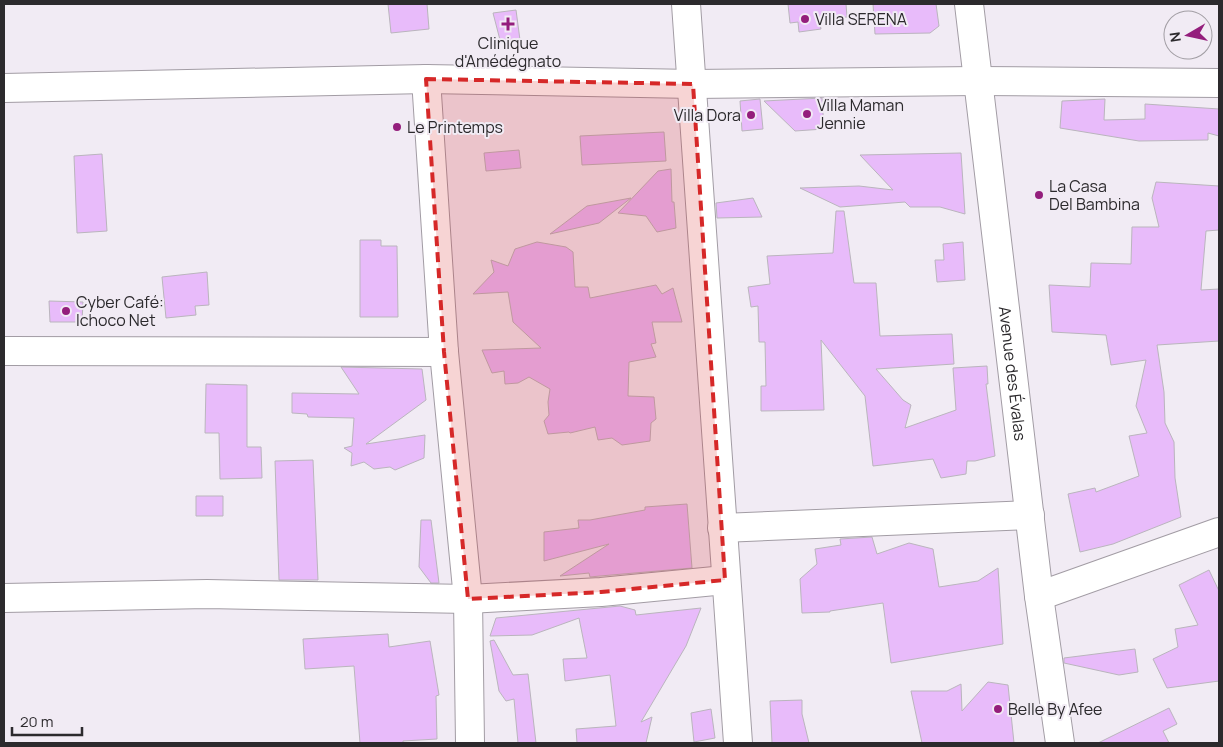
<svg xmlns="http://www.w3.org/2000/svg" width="1223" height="747" viewBox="0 0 1223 747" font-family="Manrope,sans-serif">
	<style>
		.building { fill: #e8bbfa; stroke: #bab5bd }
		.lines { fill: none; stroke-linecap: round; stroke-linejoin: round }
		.minor-casing { stroke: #a29ca4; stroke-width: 30 }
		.minor { stroke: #fff; stroke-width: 28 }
		.marked { fill: #d62828; fill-opacity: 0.2; stroke: #d62828; stroke-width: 4; stroke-dasharray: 10 6; stroke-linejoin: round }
		.poi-dot { fill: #941e7c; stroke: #f1ebf4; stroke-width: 2 }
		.labels { text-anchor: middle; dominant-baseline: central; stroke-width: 4; stroke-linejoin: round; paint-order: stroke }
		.poi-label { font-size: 16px; fill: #2c2a2d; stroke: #f1ebf4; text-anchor: start }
		.street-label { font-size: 16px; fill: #2c2a2d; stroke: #f1ebf4 }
	</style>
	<rect width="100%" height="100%" fill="#f1ebf4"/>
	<path class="building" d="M 388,4 L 427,4 L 429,29 L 391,33 Z
		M 788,4 L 846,4 L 847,17 L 819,19 L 821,29 L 799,32 L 798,22 L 790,23 Z
		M 873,4 L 936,4 L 939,26 L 930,33 L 875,34 Z
		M 516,10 L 520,40 L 500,40 L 493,13 Z
		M 822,98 L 824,129 L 795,131 L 764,101 Z
		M 760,99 L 763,129 L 742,131 L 740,101 Z
		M 1105,99 L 1104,120 L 1145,119 L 1145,104 L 1219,109 L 1219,136 L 1208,133 L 1208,140 L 1139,141 L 1060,128 L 1062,101 Z
		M 664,132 L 666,161 L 582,165 L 580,136 Z
		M 519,150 L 521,168 L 486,171 L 484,153 Z
		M 961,153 L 965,214 L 940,207 L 910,207 L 905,202 L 840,207 L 800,188 L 859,186 L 893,190 L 860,155 Z
		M 102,154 L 107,231 L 77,233 L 74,156 Z
		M 671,169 L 672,202 L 674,202 L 676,228 L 657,232 L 646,216 L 618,213 L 658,171 Z
		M 1156,182 L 1219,186 L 1219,230 L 1206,231 L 1201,290 L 1219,289 L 1219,341 L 1157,345 L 1164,392 L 1165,423 L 1174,442 L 1175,478 L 1181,517 L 1113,544 L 1080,552 L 1068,494 L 1095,488 L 1096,492 L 1139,476 L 1129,436 L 1147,433 L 1136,406 L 1146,360 L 1111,365 L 1106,335 L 1052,332 L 1049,285 L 1090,287 L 1091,263 L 1131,264 L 1132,227 L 1159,227 L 1152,198 Z
		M 631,198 L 599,223 L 550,234 L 587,206 Z
		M 753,198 L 762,217 L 717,218 L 716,203 Z
		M 836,211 L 844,211 L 854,283 L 876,283 L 880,336 L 952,334 L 954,364 L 876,369 L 903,400 L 911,405 L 905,428 L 956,410 L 953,368 L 987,366 L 988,384 L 986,384 L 995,456 L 975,461 L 967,461 L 966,474 L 941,478 L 933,459 L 873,466 L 865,396 L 821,340 L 824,410 L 761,411 L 761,386 L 766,386 L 765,342 L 759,342 L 758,306 L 751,307 L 748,287 L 770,284 L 767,256 L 833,253 Z
		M 360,240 L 381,240 L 381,246 L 397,246 L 398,317 L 360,317 Z
		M 537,242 L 566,247 L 573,252 L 575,287 L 588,287 L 590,298 L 656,285 L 662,294 L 673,288 L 682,322 L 652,322 L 656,343 L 651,344 L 656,357 L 629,362 L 628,396 L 654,397 L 656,419 L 651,423 L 650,441 L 622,445 L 612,438 L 598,440 L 595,427 L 570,433 L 569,432 L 548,434 L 544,421 L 549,415 L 548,402 L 550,389 L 529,377 L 518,383 L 505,384 L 504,371 L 492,373 L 482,350 L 541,348 L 513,322 L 508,292 L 473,294 L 494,272 L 491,260 L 508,266 L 515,249 Z
		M 963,242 L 965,280 L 937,282 L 935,260 L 944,260 L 943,244 Z
		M 207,272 L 209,305 L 195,306 L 196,315 L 166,318 L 162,277 Z
		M 49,301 L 83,302 L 82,322 L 50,322 Z
		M 341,367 L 422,369 L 426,400 L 366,444 L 425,435 L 424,458 L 395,470 L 390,467 L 374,469 L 364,462 L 351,466 L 352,453 L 344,448 L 352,446 L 354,418 L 308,417 L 307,414 L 292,413 L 292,393 L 359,394 Z
		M 206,384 L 247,385 L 247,447 L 261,447 L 262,478 L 220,479 L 219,433 L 205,433 Z
		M 313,460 L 318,580 L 279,580 L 275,461 Z
		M 196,496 L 223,496 L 223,516 L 196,516 Z
		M 687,504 L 692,568 L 600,576 L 590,577 L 589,573 L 560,576 L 609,544 L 544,561 L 544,532 L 579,528 L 578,520 L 590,520 L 645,510 L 645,507 Z
		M 421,520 L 431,520 L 439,583 L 431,583 L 419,567 Z
		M 872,537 L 877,554 L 909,543 L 933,549 L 939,587 L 978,581 L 998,568 L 1003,644 L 891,663 L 883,603 L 830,611 L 830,612 L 802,613 L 800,579 L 817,564 L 815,549 L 841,545 L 840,539 Z
		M 1209,570 L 1219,591 L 1219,681 L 1167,688 L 1153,659 L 1178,647 L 1175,629 L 1198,625 L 1179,585 Z
		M 620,606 L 635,610 L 636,615 L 701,608 L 686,646 L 641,722 L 652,717 L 646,743 L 577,743 L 576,729 L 616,726 L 610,675 L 565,681 L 563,659 L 587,658 L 579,618 L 532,635 L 490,636 L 496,618 Z
		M 388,634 L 389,647 L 430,641 L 439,695 L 436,696 L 437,739 L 403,741 L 403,743 L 360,743 L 354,666 L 305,669 L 303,639 Z
		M 494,640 L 513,675 L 528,674 L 536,743 L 518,743 L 514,699 L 506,701 L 499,691 L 490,641 Z
		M 1135,649 L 1138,672 L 1119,675 L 1064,663 L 1064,658 Z
		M 988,682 L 1008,685 L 1014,743 L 922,743 L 911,691 L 947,691 L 961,684 L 962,711 Z
		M 802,700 L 802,714 L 809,743 L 772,743 L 770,701 Z
		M 1169,708 L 1177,724 L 1163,731 L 1169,743 L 1098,743 Z
		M 711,709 L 715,738 L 694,742 L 691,713 Z"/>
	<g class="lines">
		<g class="minor-casing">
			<g id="minor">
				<path d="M 686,4 L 738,743"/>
				<path id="s1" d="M 969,4 L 1039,596 L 1060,743"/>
				<path d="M 426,79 L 444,352 L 468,599 L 470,743"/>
				<path d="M 4,88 L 426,79 L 693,84 L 977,81 L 1219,83"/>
				<path d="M 4,351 L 444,352"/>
				<path d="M 722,528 L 1030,515"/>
				<path d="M 1039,596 L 1219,532"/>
				<path d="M 4,598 L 207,594 L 468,599 L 601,592 L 725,580"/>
			</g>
		</g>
		<use href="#minor" class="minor"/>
	</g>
	<path class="marked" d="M 426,79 L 693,84 L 725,580 L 601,592 L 468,599 L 444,352 Z"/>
	<g class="poi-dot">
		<circle cx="805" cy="19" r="5"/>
		<path d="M505.5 16.5h5v5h5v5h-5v5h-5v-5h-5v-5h5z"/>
		<circle cx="807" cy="114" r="5"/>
		<circle cx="751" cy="115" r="5"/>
		<circle cx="397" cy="127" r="5"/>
		<circle cx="1039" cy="195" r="5"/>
		<circle cx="66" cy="311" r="5"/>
		<circle cx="998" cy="709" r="5"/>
	</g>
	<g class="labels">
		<g class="poi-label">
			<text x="815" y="19">Villa SERENA</text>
			<text x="508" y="43" text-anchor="middle">Clinique<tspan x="508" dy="18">d'Amédégnato</tspan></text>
			<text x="817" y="105">Villa Maman<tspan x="817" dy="18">Jennie</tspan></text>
			<text x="741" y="115" text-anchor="end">Villa Dora</text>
			<text x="407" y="127">Le Printemps</text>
			<text x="1049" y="186">La Casa<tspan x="1049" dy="18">Del Bambina</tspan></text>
			<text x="76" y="302">Cyber Café:<tspan x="76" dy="18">Ichoco Net</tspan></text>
			<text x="1008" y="709">Belle By Afee</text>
		</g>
		<g class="street-label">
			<text stroke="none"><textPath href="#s1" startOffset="372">Avenue des Évalas</textPath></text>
		</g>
	</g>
	<rect width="1223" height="747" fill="none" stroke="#2c2a2d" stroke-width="10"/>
	<g transform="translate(1188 35) rotate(261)"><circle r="24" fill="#f1ebf4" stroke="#a29ea4"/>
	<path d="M0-4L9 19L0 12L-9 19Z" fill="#941e7c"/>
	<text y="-8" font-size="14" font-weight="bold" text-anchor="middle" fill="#2c2a2d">N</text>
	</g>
	<path d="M12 727v8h70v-8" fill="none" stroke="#2c2a2d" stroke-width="2.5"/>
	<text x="20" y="727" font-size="15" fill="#2c2a2d" stroke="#f1ebf4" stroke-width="4" paint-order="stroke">20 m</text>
</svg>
